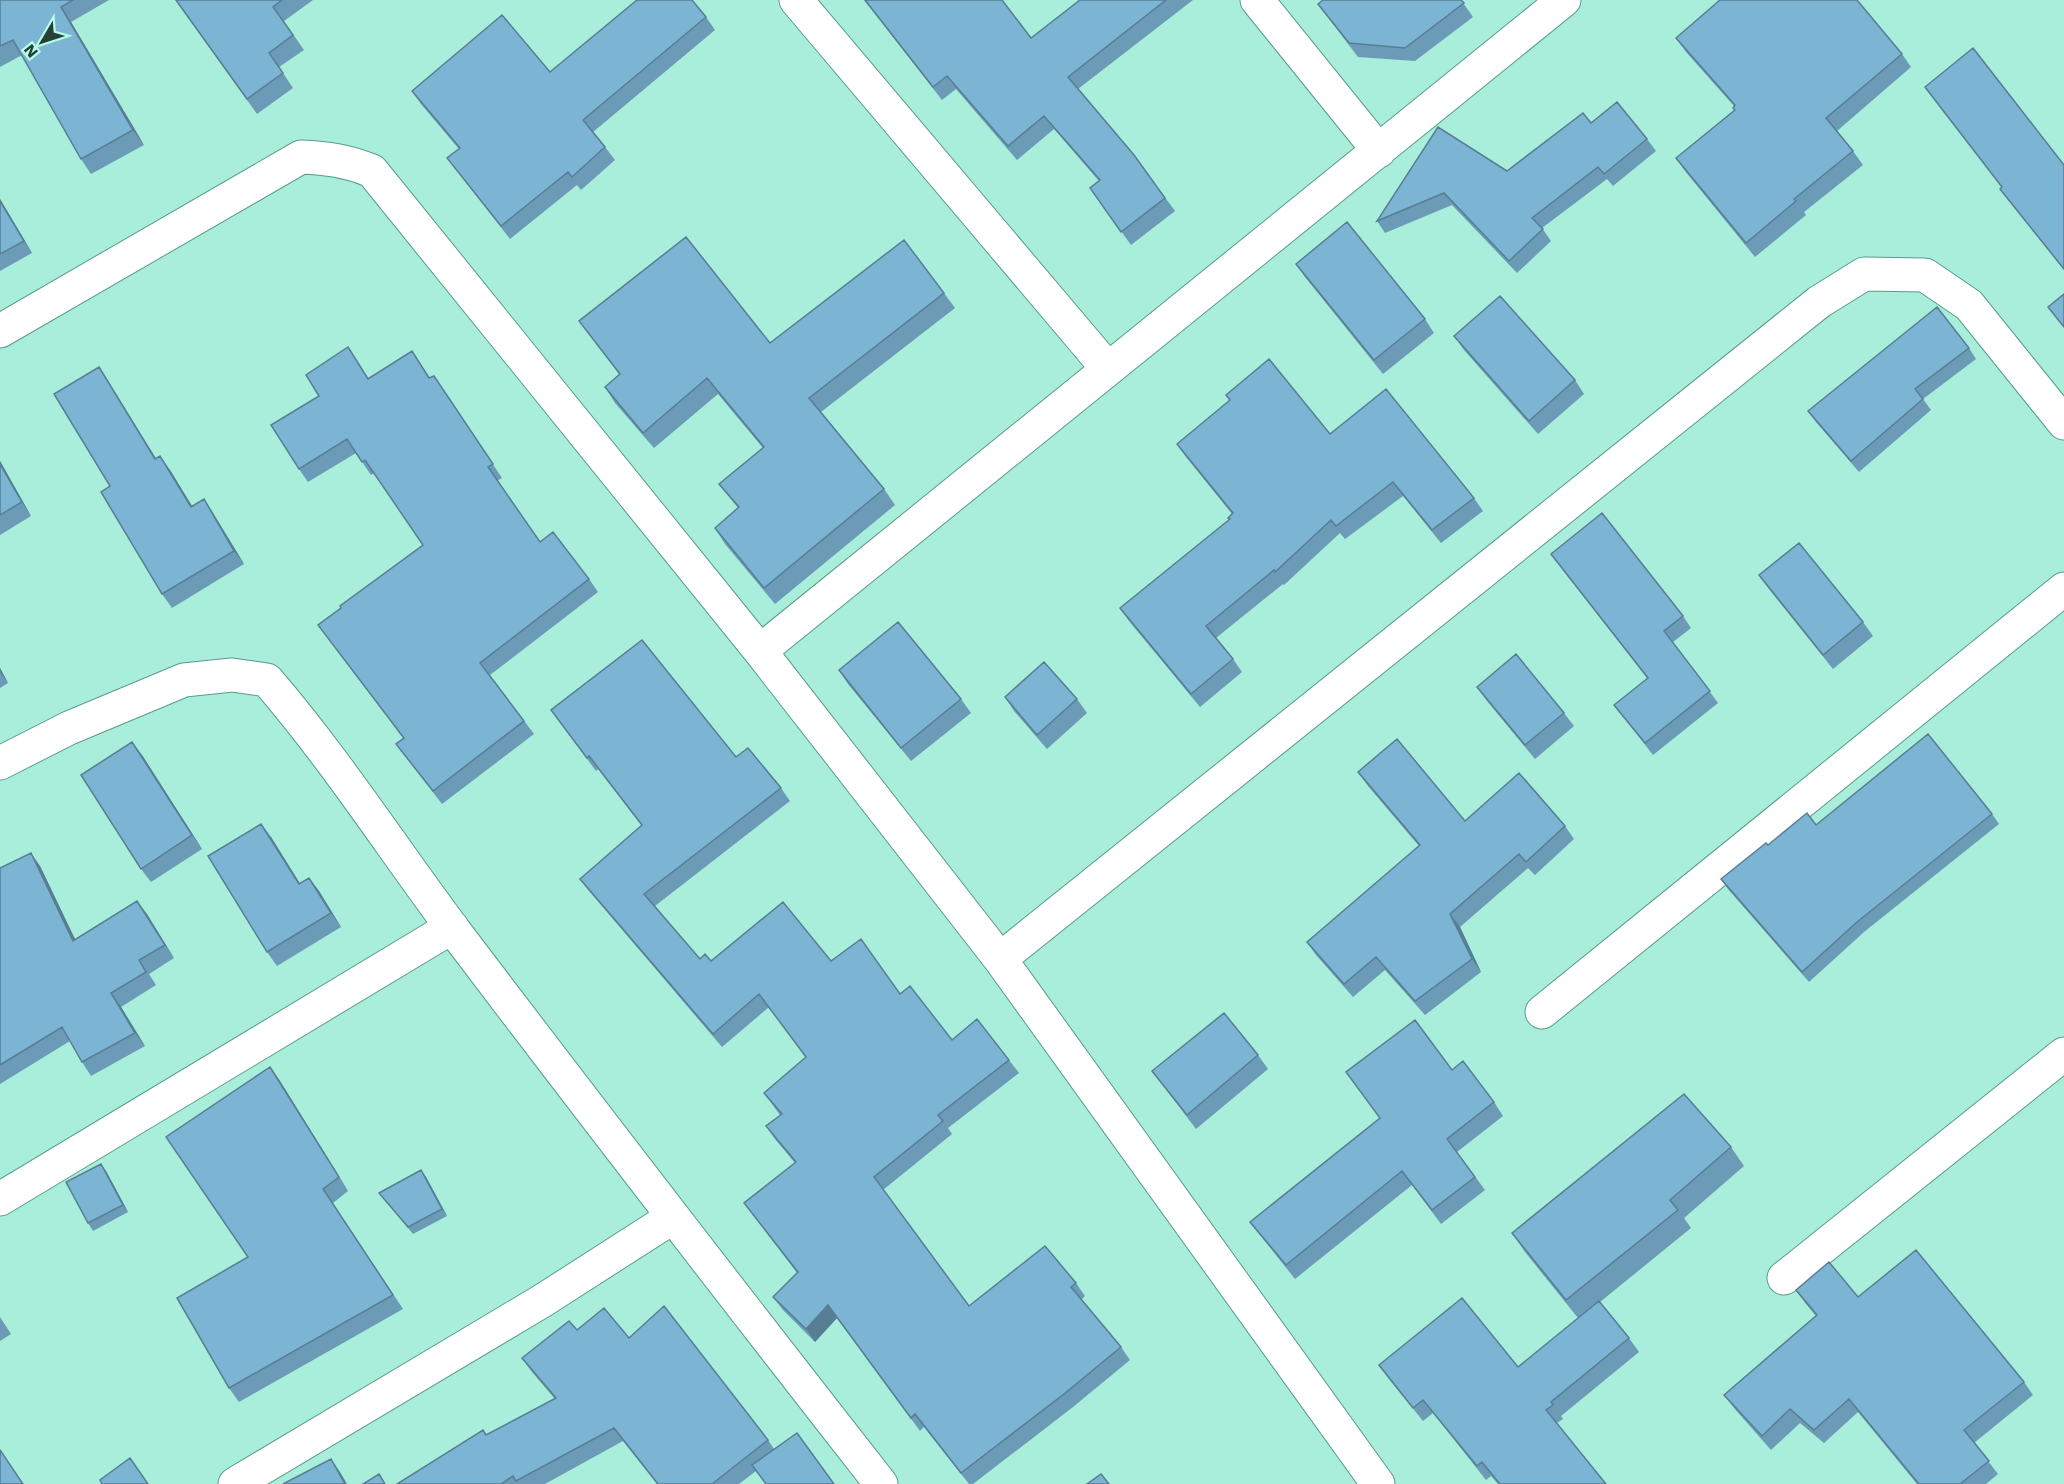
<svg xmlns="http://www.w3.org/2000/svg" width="2064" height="1484" viewBox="0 0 2064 1484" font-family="'Work Sans',sans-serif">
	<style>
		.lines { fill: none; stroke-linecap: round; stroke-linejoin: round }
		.minor-casing { stroke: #589c8a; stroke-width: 35 }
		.minor { stroke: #fff; stroke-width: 33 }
		.wall { fill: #6b9bb6 }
		.shaded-wall { fill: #577e94 }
		.building { fill: #7cb4d4; stroke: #577e94; stroke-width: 1.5 }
	</style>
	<rect width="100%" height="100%" fill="#a8eeda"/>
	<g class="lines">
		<g class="minor-casing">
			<path id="minor" d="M 796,0 L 1108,369
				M 1257,0 L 1379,151
				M 0,331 L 301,157 C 327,158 348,161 372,171 L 760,651 L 1000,959 L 1378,1484
				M 760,651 L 1564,0
				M 0,763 L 69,728 L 184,680 L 232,675 L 267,680 C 335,759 391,846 453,929 C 594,1115 737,1300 881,1484
				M 1000,959 L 1819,302 L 1864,274 L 1925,275 L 1969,305 L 2064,423
				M 1542,1012 L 2064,589
				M 0,1199 L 452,927
				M 1784,1278 L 2064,1054
				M 235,1484 L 542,1301 L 673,1217"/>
		</g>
		<use href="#minor" class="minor"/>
	</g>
	<path class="wall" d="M 0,0 L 109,0 L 71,22 L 144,145 L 91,174 L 81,159 L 22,55 L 0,67 Z
		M 175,0 L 313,0 L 284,21 L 304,50 L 279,67 L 293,88 L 257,114 Z
		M 864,0 L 1002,0 L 1031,38 L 1080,0 L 1193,0 L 1078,89 L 1134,155 L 1175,211 L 1131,245 L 1090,188 L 1099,181 L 1054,129 L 1017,160 L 956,89 L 942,100 Z
		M 1461,0 L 1473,17 L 1415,61 L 1358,57 L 1318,4 Z
		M 706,17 L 715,30 L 593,132 L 605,147 L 615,160 L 581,190 L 577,185 L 510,239 L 447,158 L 459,149 L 421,104 L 412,91 L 550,72 Z
		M 1676,38 L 1902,54 L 1911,67 L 1837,131 L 1853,151 L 1863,165 L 1804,212 L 1806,215 L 1755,257 L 1685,171 L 1676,158 L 1734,110 L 1734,106 L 1686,52 Z
		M 1925,87 L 2064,165 L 2064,270 L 2009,201 L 2000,189 L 2002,187 Z
		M 1591,123 L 1647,139 L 1656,151 L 1613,186 L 1607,179 L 1542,228 L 1551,241 L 1517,273 L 1452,205 L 1385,233 L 1377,221 L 1438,127 L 1507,171 Z
		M 0,199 L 32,253 L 0,271 Z
		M 1296,264 L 1425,319 L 1434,333 L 1383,374 L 1305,277 Z
		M 944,293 L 955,308 L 821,412 L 884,489 L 895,505 L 775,604 L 725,544 L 715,528 L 738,508 L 719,484 L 763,448 L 718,394 L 654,448 L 615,403 L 605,387 L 619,374 L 579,321 L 770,343 Z
		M 1454,336 L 1575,380 L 1584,394 L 1538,434 L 1464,350 Z
		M 348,347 L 368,378 L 412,351 L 430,378 L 434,376 L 502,478 L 497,481 L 540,542 L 589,579 L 598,592 L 490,675 L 534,734 L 442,804 L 396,744 L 403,738 L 318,625 L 423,545 L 374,473 L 371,475 L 356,453 L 308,482 L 299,469 L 319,396 Z
		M 1969,348 L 1976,359 L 1923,399 L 1931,410 L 1859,472 L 1816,422 L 1808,411 Z
		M 99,367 L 108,381 L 156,459 L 170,470 L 192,506 L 204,499 L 213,513 L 244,564 L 172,608 L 162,594 L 110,486 Z
		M 1226,395 L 1330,434 L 1474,498 L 1483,511 L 1441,543 L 1403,496 L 1345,539 L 1340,533 L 1284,585 L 1283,584 L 1216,638 L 1233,659 L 1242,672 L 1200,707 L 1129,621 L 1120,608 L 1230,520 L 1232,514 L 1186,457 L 1177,444 L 1230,401 Z
		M 0,461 L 31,516 L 0,535 Z
		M 1551,554 L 1683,616 L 1691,628 L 1673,642 L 1718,703 L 1653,755 L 1614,705 L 1647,678 Z
		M 1759,575 L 1863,622 L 1873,636 L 1833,669 L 1769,589 Z
		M 0,668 L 8,683 L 0,688 Z
		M 839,670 L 961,699 L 971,713 L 911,761 L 848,684 Z
		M 1477,687 L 1564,713 L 1574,726 L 1535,759 L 1487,701 Z
		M 1005,697 L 1077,699 L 1087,713 L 1047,749 L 1014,711 Z
		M 551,710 L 736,757 L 781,788 L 790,801 L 655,906 L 700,959 L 711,961 L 831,961 L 900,994 L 952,1040 L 1009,1060 L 1019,1073 L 948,1128 L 952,1134 L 883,1190 L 969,1306 L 1076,1283 L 1085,1296 L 1081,1300 L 1121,1347 L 1130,1360 L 1073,1407 L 973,1484 L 969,1484 L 924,1427 L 920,1431 L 837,1318 L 815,1342 L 783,1310 L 773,1297 L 797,1273 L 744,1203 L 795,1163 L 775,1139 L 766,1126 L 780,1115 L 764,1093 L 806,1057 L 769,1007 L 722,1047 L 590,892 L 580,879 L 642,826 L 598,769 L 596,771 Z
		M 142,755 L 202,849 L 151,882 L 141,869 Z
		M 1358,772 L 1465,821 L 1565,826 L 1574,839 L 1535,875 L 1528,868 L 1460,927 L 1481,972 L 1425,1015 L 1385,970 L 1353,997 L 1316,955 L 1307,942 L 1419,846 L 1368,786 Z
		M 1992,814 L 1999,824 L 1864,932 L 1809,982 L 1728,889 L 1721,879 L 1768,845 L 1816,825 Z
		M 271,837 L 300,884 L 309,878 L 319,891 L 341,927 L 277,966 L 267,952 Z
		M 40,866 L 75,939 L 137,901 L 174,958 L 149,974 L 156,985 L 121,1007 L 145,1046 L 91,1076 L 82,1062 L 70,1041 L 0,1084 L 0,868 Z
		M 1258,1055 L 1268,1069 L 1196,1129 L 1152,1071 Z
		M 270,1067 L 280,1081 L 348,1191 L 333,1203 L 403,1309 L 239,1402 L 229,1388 L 248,1257 Z
		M 1494,1102 L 1503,1116 L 1457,1152 L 1485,1190 L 1441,1224 L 1412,1185 L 1295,1279 L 1260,1235 L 1250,1222 Z
		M 1731,1147 L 1744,1166 L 1684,1218 L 1691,1228 L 1600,1302 L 1629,1338 L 1639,1352 L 1561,1416 L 1563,1419 L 1557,1423 L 1606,1484 L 1498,1484 L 1491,1476 L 1486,1480 L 1433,1413 L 1423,1421 L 1389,1379 L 1379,1365 L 1518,1367 L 1578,1318 L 1525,1252 L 1512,1233 Z
		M 421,1170 L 426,1177 L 447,1216 L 413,1234 L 379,1193 Z
		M 106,1171 L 128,1212 L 93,1231 L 88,1223 Z
		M 1796,1290 L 1858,1297 L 2024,1382 L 2033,1395 L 1974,1443 L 1998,1474 L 1986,1484 L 1917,1484 L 1858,1412 L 1824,1443 L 1800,1423 L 1771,1450 L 1734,1408 L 1724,1395 L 1816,1316 L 1806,1304 Z
		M 0,1317 L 11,1334 L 0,1341 Z
		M 577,1330 L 629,1338 L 768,1440 L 774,1449 L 756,1471 L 739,1484 L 657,1484 L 623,1441 L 545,1484 L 397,1484 L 555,1399 L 532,1372 L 522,1358 Z"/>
	<path class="shaded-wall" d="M 61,7 L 71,22 L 144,145 L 133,130 Z
		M 0,199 L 32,253 L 24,241 L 0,201 Z
		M 99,367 L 108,381 L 165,473 L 155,459 Z
		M 160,456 L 170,470 L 201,521 L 191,507 Z
		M 0,461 L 31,516 L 22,502 L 0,464 Z
		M 204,499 L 213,513 L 244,564 L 234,551 Z
		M 0,668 L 8,683 L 0,672 Z
		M 132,742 L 142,755 L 202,849 L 192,835 Z
		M 261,824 L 271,837 L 309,898 L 299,884 Z
		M 31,853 L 40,866 L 82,954 L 73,941 Z
		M 309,878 L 319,891 L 341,927 L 331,913 Z
		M 137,901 L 147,914 L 174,958 L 165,945 Z
		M 1450,914 L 1460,927 L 1481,972 L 1472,959 Z
		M 111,993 L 121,1007 L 145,1046 L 135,1033 Z
		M 270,1067 L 280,1081 L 348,1191 L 339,1177 Z
		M 101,1164 L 106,1171 L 128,1212 L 123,1205 Z
		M 421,1170 L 426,1177 L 447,1216 L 442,1209 Z
		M 828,1305 L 837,1318 L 815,1342 L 806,1329 Z
		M 331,1459 L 340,1472 L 347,1484 L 345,1484 Z"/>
	<path class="building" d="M 0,0 L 73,0 L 61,7 L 133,130 L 81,159 L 13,40 L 0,46 Z
		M 176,0 L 282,0 L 273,7 L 293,35 L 269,53 L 283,73 L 247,99 Z
		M 637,0 L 692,0 L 706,17 L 583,120 L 605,147 L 572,177 L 568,172 L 501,226 L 447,158 L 460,148 L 412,91 L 502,15 L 550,72 Z
		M 865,0 L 1002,0 L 1031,38 L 1080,0 L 1166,0 L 1068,77 L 1134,155 L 1165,198 L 1121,232 L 1090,188 L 1100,180 L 1044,116 L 1008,146 L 947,76 L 933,87 Z
		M 1323,0 L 1461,0 L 1464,3 L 1405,48 L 1349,43 L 1318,4 Z
		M 1720,0 L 1857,0 L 1902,54 L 1826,118 L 1853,151 L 1794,199 L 1796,201 L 1746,243 L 1676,158 L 1735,110 L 1733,108 L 1735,105 L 1676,38 Z
		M 1973,48 L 2064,165 L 2064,269 L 2000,189 L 2002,187 L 1925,87 Z
		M 1617,102 L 1647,139 L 1604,174 L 1598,167 L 1532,218 L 1543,229 L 1509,261 L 1444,193 L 1377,221 L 1438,127 L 1507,171 L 1583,113 L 1591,123 Z
		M 0,201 L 24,241 L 0,254 Z
		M 1347,222 L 1425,319 L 1374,360 L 1296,264 Z
		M 686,237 L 770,343 L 904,240 L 944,293 L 809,398 L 884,489 L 764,588 L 715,528 L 739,507 L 719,484 L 764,447 L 707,378 L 643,433 L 605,387 L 620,374 L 579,321 Z
		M 2064,294 L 2064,327 L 2048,307 Z
		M 1500,296 L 1575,380 L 1529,421 L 1454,336 Z
		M 1937,307 L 1969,348 L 1915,389 L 1923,399 L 1851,461 L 1808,411 Z
		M 348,347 L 368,379 L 412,351 L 429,378 L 434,376 L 493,464 L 488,467 L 540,542 L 553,532 L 589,579 L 480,663 L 524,721 L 433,791 L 396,744 L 404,738 L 318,625 L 341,608 L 340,606 L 423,545 L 365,460 L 362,462 L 347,439 L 299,469 L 271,425 L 319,396 L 306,375 Z
		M 1269,359 L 1330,434 L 1386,389 L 1474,498 L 1432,530 L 1393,482 L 1336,526 L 1331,520 L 1275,572 L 1274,570 L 1206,626 L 1233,659 L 1191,694 L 1120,608 L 1230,519 L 1228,518 L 1233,513 L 1177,444 L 1230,400 L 1226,395 Z
		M 99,367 L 155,459 L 160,456 L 191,507 L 204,499 L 234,551 L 162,594 L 101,492 L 110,486 L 54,394 Z
		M 0,464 L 22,502 L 0,515 Z
		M 1602,513 L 1683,616 L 1664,631 L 1710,691 L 1645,743 L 1614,705 L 1648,678 L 1551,554 Z
		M 1799,543 L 1863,622 L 1823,655 L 1759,575 Z
		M 898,622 L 961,699 L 901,748 L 839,670 Z
		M 642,640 L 736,757 L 748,748 L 781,788 L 644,894 L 700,959 L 705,954 L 711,961 L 783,902 L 831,961 L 861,939 L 900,994 L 910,986 L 952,1040 L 977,1019 L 1009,1060 L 938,1115 L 943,1121 L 874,1177 L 969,1306 L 1045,1246 L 1076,1283 L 1071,1287 L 1121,1347 L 1064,1394 L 961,1473 L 915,1414 L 911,1418 L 828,1305 L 806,1329 L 773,1297 L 798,1272 L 744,1203 L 796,1162 L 766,1126 L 782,1114 L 764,1093 L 806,1057 L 759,994 L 713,1034 L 580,879 L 642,825 L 589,756 L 587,758 L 551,710 Z
		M 1516,654 L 1564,713 L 1525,745 L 1477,687 Z
		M 1044,662 L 1077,699 L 1037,735 L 1005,697 Z
		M 1928,734 L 1992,814 L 1857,922 L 1802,972 L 1721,879 L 1766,843 L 1768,845 L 1807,813 L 1816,825 Z
		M 1397,739 L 1465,821 L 1519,773 L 1565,826 L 1526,862 L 1519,854 L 1450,914 L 1472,959 L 1415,1001 L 1376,957 L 1344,984 L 1307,942 L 1420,845 L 1358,772 Z
		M 132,742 L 192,835 L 141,869 L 81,775 Z
		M 261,824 L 299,884 L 309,878 L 331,913 L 267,952 L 208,856 Z
		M 31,853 L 73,941 L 137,901 L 165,945 L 139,960 L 146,972 L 111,993 L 135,1033 L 82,1062 L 62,1027 L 0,1065 L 0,868 Z
		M 1224,1013 L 1258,1055 L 1187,1115 L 1152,1071 Z
		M 1415,1020 L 1452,1070 L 1463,1061 L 1494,1102 L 1447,1139 L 1475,1177 L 1432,1210 L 1402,1171 L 1286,1265 L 1250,1222 L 1380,1118 L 1346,1072 Z
		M 270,1067 L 339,1177 L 323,1189 L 393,1295 L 229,1388 L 177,1298 L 248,1257 L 166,1137 Z
		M 1684,1094 L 1731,1147 L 1670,1200 L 1678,1210 L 1566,1300 L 1512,1233 Z
		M 101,1164 L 123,1205 L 88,1223 L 66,1182 Z
		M 421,1170 L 442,1209 L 408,1227 L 379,1193 Z
		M 1916,1250 L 2024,1382 L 1964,1430 L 1989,1461 L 1960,1484 L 1919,1484 L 1849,1399 L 1814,1430 L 1790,1409 L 1762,1436 L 1724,1395 L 1817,1315 L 1796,1290 L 1829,1262 L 1858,1297 Z
		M 1462,1298 L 1518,1367 L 1599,1301 L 1629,1338 L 1551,1402 L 1553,1405 L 1546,1410 L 1606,1484 L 1500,1484 L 1482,1462 L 1477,1466 L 1423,1400 L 1413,1408 L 1379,1365 Z
		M 664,1306 L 768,1440 L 712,1484 L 658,1484 L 614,1428 L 516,1481 L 513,1476 L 501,1484 L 397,1484 L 483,1430 L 486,1435 L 556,1398 L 522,1358 L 569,1321 L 577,1330 L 604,1308 L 629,1338 Z
		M 797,1433 L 834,1484 L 766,1484 L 752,1465 Z
		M 0,1450 L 23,1484 L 0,1484 Z
		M 130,1458 L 148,1484 L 102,1484 L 100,1480 Z
		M 331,1459 L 345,1484 L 283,1484 Z
		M 379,1474 L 385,1484 L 363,1484 Z
		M 1101,1474 L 1109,1484 L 1087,1484 Z"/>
	<g transform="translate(42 42) rotate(231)" stroke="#b5fbe7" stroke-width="4.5" paint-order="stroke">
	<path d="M0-4.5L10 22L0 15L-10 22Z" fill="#244039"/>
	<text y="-9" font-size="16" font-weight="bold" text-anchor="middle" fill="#244039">N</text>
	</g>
</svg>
